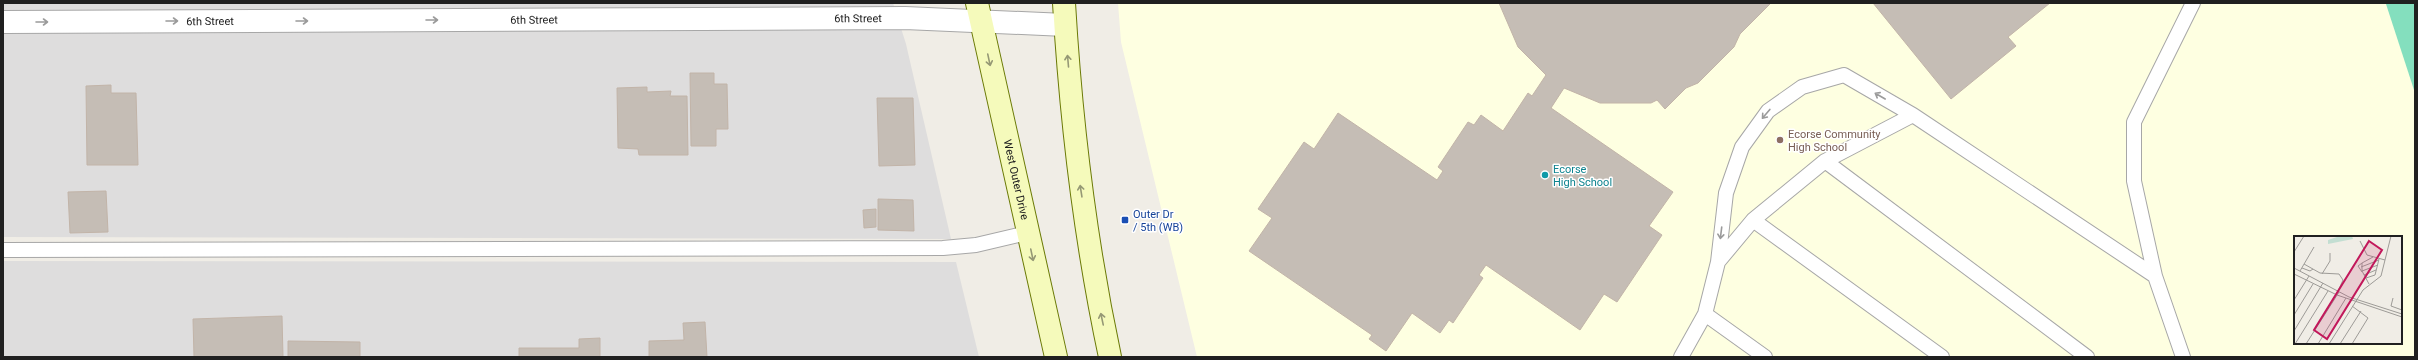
<svg xmlns="http://www.w3.org/2000/svg" width="2418" height="360" viewBox="0 0 2418 360" font-family="Roboto,sans-serif">
	<style>
		.residential { fill: #dedddd }
		.education { fill: #feffe1; fill-rule: evenodd }
		.pitch { fill: #84dfbe }
		.building { fill: #c5bdb5; stroke: #c2b4a8 }
		.lines { fill: none; stroke-linecap: round; stroke-linejoin: round }
		.service-casing { stroke: #a7a7a7; stroke-width: 16 }
		.minor-casing { stroke: #a7a7a7; stroke-width: 24 }
		.secondary-casing { stroke: #6a7905; stroke-width: 24 }
		.service { stroke: #fff; stroke-width: 14 }
		.minor { stroke: #fff; stroke-width: 22 }
		.secondary { stroke: #f5fabb; stroke-width: 22 }
		.oneway { stroke: #9b9b9b }
		.oneway2 { stroke: #959875 }
		.education-dot { fill: #8d6e63; stroke: #fff; stroke-width: 1.5 }
		.culture-dot { fill: #0f9aa8; stroke: #fff; stroke-width: 1.5 }
		.transit-dot { fill: #1a4fb4; stroke: #fff; stroke-width: 1.5 }
		.labels { text-anchor: middle; dominant-baseline: central; stroke-width: 3; stroke-linejoin: round; paint-order: stroke }
		.street-label { font-size: 11px; fill: #202020; stroke: #fff }
		.education-label { font-size: 11px; fill: #785e54; stroke: #fff; text-anchor: start }
		.culture-label { font-size: 11px; fill: #0d838f; stroke: #fff; text-anchor: start }
		.transit-label { font-size: 11px; fill: #164399; stroke: #fff; text-anchor: start }
		.inset-road { fill: none; stroke: #9d9b97; stroke-width: 1 }
		.view { fill: #c2185b; fill-opacity: 0.15; stroke: #c2185b; stroke-width: 2 }
		.inset-edge { fill: none; stroke: #202020; stroke-width: 2 }
	</style>
	<rect width="100%" height="100%" fill="#f0ede6"/>
	<path class="residential" d="M 3,3 L 893,3 L 906,44 L 951,239 L 3,237 Z
		M 3,261 L 956,262 L 979,357 L 3,357 Z"/>
	<path class="education" d="M 1118,3 L 2415,3 L 2415,357 L 1197,357 L 1121,42 ZM 2295,237 L 2401,237 L 2401,343 L 2295,343 Z"/>
	<path class="pitch" d="M 2390,3 L 2415,3 L 2415,93 L 2386,4 Z"/>
	<path class="building" d="M 1499,3 L 1771,3 L 1740,34 L 1734,47 L 1698,83 L 1686,88 L 1665,109 L 1657,100 L 1651,103 L 1600,103 L 1564,88 L 1551,108 L 1673,192 L 1649,226 L 1662,235 L 1617,302 L 1604,294 L 1580,330 L 1486,265 L 1479,275 L 1483,278 L 1453,323 L 1449,320 L 1440,333 L 1412,313 L 1386,351 L 1369,339 L 1372,335 L 1249,251 L 1272,218 L 1258,209 L 1304,142 L 1314,149 L 1338,113 L 1437,180 L 1443,171 L 1438,167 L 1468,122 L 1474,125 L 1481,115 L 1503,131 L 1528,93 L 1532,96 L 1546,75 L 1518,47 Z
		M 1873,3 L 2050,3 L 2008,37 L 2016,46 L 1951,99 Z
		M 690,73 L 714,73 L 714,84 L 727,84 L 728,129 L 716,129 L 716,146 L 691,146 Z
		M 111,85 L 111,93 L 136,93 L 138,165 L 87,165 L 86,86 Z
		M 647,87 L 647,92 L 671,91 L 670,96 L 687,96 L 688,155 L 639,155 L 638,149 L 618,148 L 617,88 Z
		M 877,98 L 913,98 L 915,165 L 879,166 Z
		M 106,191 L 108,232 L 70,233 L 68,192 Z
		M 878,199 L 913,200 L 914,231 L 878,230 Z
		M 876,209 L 876,227 L 864,228 L 863,210 Z
		M 282,316 L 283,357 L 194,357 L 193,319 Z
		M 705,322 L 707,357 L 649,357 L 649,341 L 684,340 L 683,323 Z
		M 600,338 L 600,357 L 519,357 L 519,348 L 579,348 L 579,339 Z
		M 288,341 L 360,342 L 360,357 L 288,357 Z"/>
	<g class="lines">
		<g class="service-casing">
			<path id="service" d="M 1825,161 L 2087,357
				M 1753,220 L 1942,357
				M 3,250 L 943,248 L 976,245 L 1027,233
				M 1718,262 L 1726,193 L 1742,147 L 1768,111 L 1802,87 L 1844,75 L 1913,115
				M 1705,314 L 1765,357
				M 1681,357 L 1705,314 L 1718,262 L 1753,220 L 1825,161 L 1913,115 L 2155,276
				M 2183,357 L 2155,276 L 2134,181 L 2134,122 L 2193,3"/>
		</g>
		<g class="minor-casing">
			<g id="minor">
				<path id="s1" d="M 3,22 L 905,18 L 1065,25"/>
			</g>
		</g>
		<g class="secondary-casing">
			<g id="secondary">
				<path id="s2" d="M 977,3 L 1056,357"/>
				<path d="M 1064,3 C 1071,122 1085,240 1110,357"/>
			</g>
		</g>
		<use href="#service" class="service"/>
		<use href="#minor" class="minor"/>
		<use href="#secondary" class="secondary"/>
	</g>
	<defs><path id="oneway-shaft" d="M-6 0H5M1.5-3L5.5 0L1.5 3" fill="none" stroke-width="1.6" stroke-linecap="round" stroke-linejoin="round"/></defs>
	<g class="oneway">
		<use href="#oneway-shaft" transform="translate(432 20)"/>
		<use href="#oneway-shaft" transform="translate(172 21)"/>
		<use href="#oneway-shaft" transform="translate(302 21)"/>
		<use href="#oneway-shaft" transform="translate(42 22)"/>
		<use href="#oneway-shaft" transform="translate(1880 96) rotate(-150)"/>
		<use href="#oneway-shaft" transform="translate(1766 114) rotate(130)"/>
		<use href="#oneway-shaft" transform="translate(1721 233) rotate(97)"/>
	</g>
	<g class="oneway2">
		<use href="#oneway-shaft" transform="translate(989 60) rotate(78)"/>
		<use href="#oneway-shaft" transform="translate(1068 61) rotate(-95)"/>
		<use href="#oneway-shaft" transform="translate(1081 191) rotate(-99)"/>
		<use href="#oneway-shaft" transform="translate(1032 255) rotate(78)"/>
		<use href="#oneway-shaft" transform="translate(1102 319) rotate(-102)"/>
	</g>
	<circle class="education-dot" cx="1780" cy="140" r="4"/>
	<circle class="culture-dot" cx="1545" cy="175" r="4"/>
	<rect class="transit-dot" x="1121" y="216" width="8" height="8" rx="2"/>
	<g class="labels">
		<g class="street-label">
			<text stroke="none"><textPath href="#s1" startOffset="855">6th Street</textPath></text>
			<text stroke="none"><textPath href="#s1" startOffset="531">6th Street</textPath></text>
			<text stroke="none"><textPath href="#s1" startOffset="207">6th Street</textPath></text>
			<text stroke="none"><textPath href="#s2" startOffset="181">West Outer Drive</textPath></text>
		</g>
		<g class="education-label">
			<text x="1788" y="134">Ecorse Community<tspan x="1788" dy="13">High School</tspan></text>
		</g>
		<g class="culture-label">
			<text x="1553" y="169">Ecorse<tspan x="1553" dy="13">High School</tspan></text>
		</g>
		<g class="transit-label">
			<text x="1133" y="214">Outer Dr<tspan x="1133" dy="13">/ 5th (WB)</tspan></text>
		</g>
	</g>
	<g transform="translate(2294 236)">
		<rect width="108" height="108" fill="#f0ede6"/>
		<path d="M 46,0 L 58,0 L 59,3 L 34,8 L 34,4 Z" fill="#c3ded2"/>
		<path class="inset-road" d="M 66,5 L 73,19 L 91,24M 0,16 L 10,0M 10,28 L 26,37 L 45,38 L 49,44 L 44,55M 67,31 L 85,24M 0,32 L 55,61 L 108,78M 8,32 L 16,35 L 19,33M 6,35 L 20,11M 68,35 L 84,29M 68,36 L 64,30 L 68,27M 0,38 L 43,59 L 108,81M 28,38 L 36,25 L 36,17M 70,39 L 82,34M 72,42 L 81,39 L 85,23M 75,48 L 68,35 L 68,27 L 79,21M 99,62 L 97,70 L 108,74M 0,64 L 15,40M 0,79 L 19,48M 0,95 L 29,47M 1,108 L 34,55M 12,108 L 45,56M 24,108 L 52,62M 35,108 L 69,54 L 87,40 L 97,0M 46,108 L 67,75M 58,108 L 74,82 L 58,70"/>
		<path class="view" d="M 75,5 L 88,14 L 33,103 L 20,94 Z"/>
		<rect width="108" height="108" class="inset-edge"/>
	</g>
	<rect width="2418" height="360" fill="none" stroke="#202020" stroke-width="8"/>
</svg>
